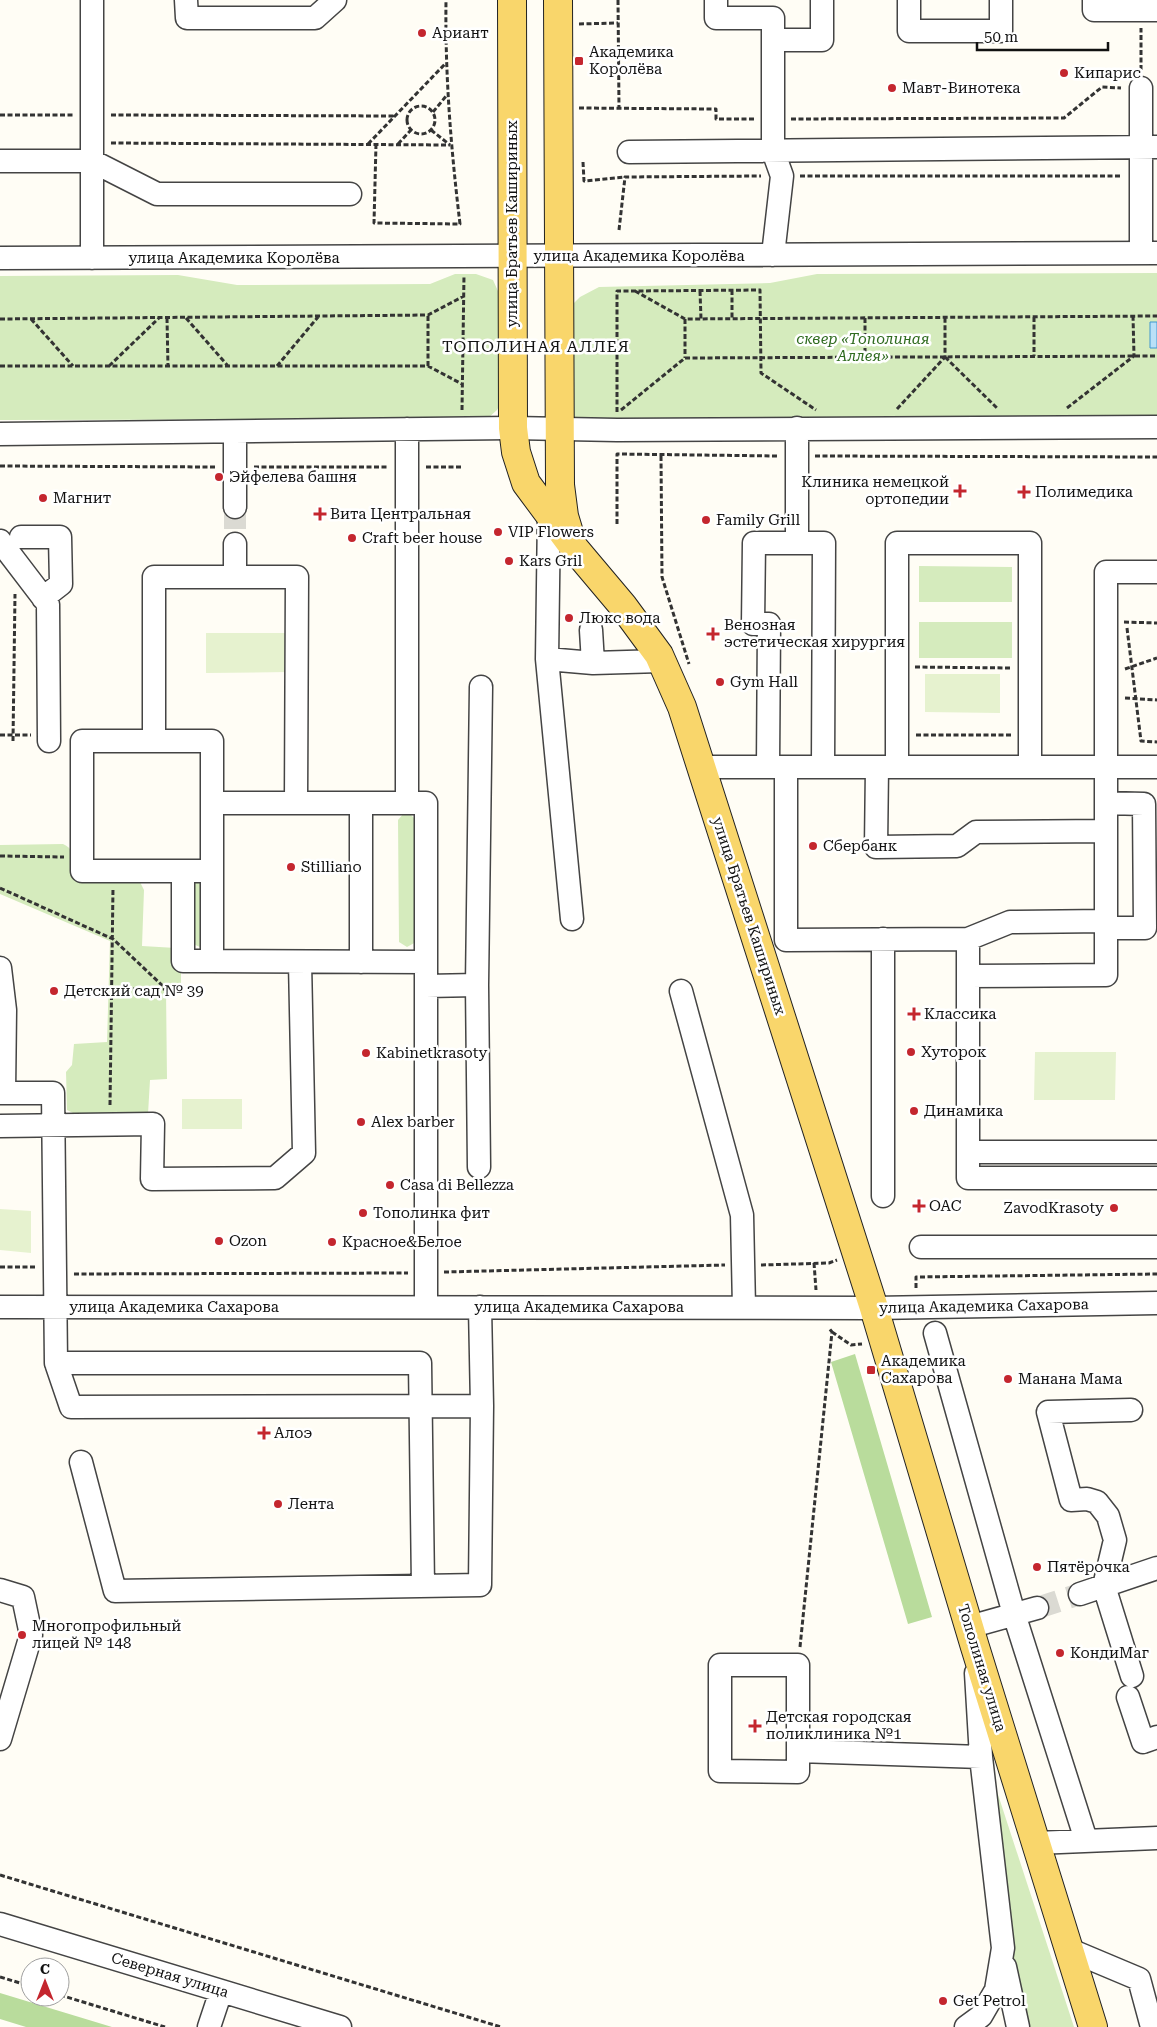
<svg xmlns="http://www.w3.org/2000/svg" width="1157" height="2027" viewBox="0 0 1157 2027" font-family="'Roboto Serif',serif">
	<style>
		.green { fill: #d5ebbd }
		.forest { fill: #b9dc9c }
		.pitch { fill: #e6f2cf }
		.water { fill: #b9e0f7; stroke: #3f96cf }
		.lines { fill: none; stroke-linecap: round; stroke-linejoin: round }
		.minor-tunnel { stroke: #dbdad3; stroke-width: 22; stroke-dasharray: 22 11; stroke-linecap: butt }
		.minor-casing { stroke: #444; stroke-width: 25 }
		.major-casing { stroke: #222; stroke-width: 30 }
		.path { stroke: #333; stroke-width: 3; stroke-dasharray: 5 2.5; stroke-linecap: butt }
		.minor { stroke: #fff; stroke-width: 22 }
		.major { stroke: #f9d66b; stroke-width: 28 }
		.poi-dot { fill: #c4262e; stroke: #fff; stroke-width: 2 }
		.labels { text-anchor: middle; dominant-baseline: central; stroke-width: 5; stroke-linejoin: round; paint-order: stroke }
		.poi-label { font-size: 15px; fill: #111; stroke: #fff; text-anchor: start }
		.street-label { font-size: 15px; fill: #111; stroke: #fff }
		.park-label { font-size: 15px; font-style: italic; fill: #2f6b1f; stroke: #fff }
		.neighbourhood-label { font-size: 16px; letter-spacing: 1px; fill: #111; stroke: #fff }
	</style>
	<rect width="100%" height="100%" fill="#fffdf5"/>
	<path class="green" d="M 1157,273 L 1157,420 L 579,420 L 572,415 L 572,305 L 580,297 L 599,287 L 770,283 L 817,274 Z
		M 455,274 L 476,274 L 493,280 L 502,300 L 502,400 L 497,410 L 487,419 L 0,420 L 0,276 L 178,275 L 237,285 L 430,284 Z
		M 919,566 L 1012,567 L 1012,602 L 919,602 Z
		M 919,622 L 1012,622 L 1012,658 L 919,658 Z
		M 404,813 L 409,813 L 416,820 L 416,942 L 407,947 L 399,942 L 398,820 Z
		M 63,844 C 78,850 74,867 74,880 L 140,882 L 144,890 L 142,946 L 176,948 L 181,955 L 181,989 L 166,990 L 167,1079 L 150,1080 L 148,1114 L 75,1114 L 67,1110 L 66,1072 L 72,1065 L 74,1044 L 107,1042 L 110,941 L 0,894 L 0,845 Z
		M 197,881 L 202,881 L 204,946 L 200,947 L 193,944 L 194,884 Z
		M 990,1770 L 1074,2027 L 1028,2027 L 1008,1974 Z"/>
	<path class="forest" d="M 855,1354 L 932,1617 L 908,1624 L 831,1362 Z
		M 0,1993 L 112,2027 L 26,2027 L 0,2019 Z"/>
	<path class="pitch" d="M 206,633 L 289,633 L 289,672 L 206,673 Z
		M 925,674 L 1000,674 L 1000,713 L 925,712 Z
		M 1035,1052 L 1116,1052 L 1115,1100 L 1034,1100 Z
		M 182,1099 L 242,1099 L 242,1129 L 182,1129 Z
		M 0,1209 L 31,1211 L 31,1253 L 0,1250 Z"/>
	<path class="water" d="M 1150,322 L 1157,322 L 1157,348 L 1150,348 Z"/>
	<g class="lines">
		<path class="minor-tunnel" d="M 235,507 L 235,544
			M 1037,1608 L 1080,1594"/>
		<g class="minor-casing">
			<path id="minor" d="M 92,0 L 92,258
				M 186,0 L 187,18 L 315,18 L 335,0
				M 716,0 L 716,18 L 773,18 L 773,40 L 822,40 L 822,0
				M 909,0 L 909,31 L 1001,31 L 1001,0
				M 1094,0 L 1094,10 L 1157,10
				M 773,40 L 773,151 L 782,176 L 773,255
				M 1141,88 L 1141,253
				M 629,152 L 1157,147
				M 0,161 L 92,161 L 157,194 L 350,194
				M 0,258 L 1157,253
				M 797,428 L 797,543
				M 407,429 L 407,803 L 426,803 L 426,1307
				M 235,432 L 235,507
				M 0,434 L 513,428 L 617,430 L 1157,427
				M 549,514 L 547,659 L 572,919
				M 21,537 L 60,537 L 61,584 L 43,598
				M 0,541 L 48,604 L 49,741
				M 235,544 L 235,577
				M 591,630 L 593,663
				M 547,659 L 593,663 L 661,661
				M 154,741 L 154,577 L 297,577 L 296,803
				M 702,767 L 1157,767
				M 768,767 L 769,624 L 753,624 L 754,543 L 824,543 L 823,767
				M 786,767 L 786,940 L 968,939 L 1010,922 L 1106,921
				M 877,767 L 876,847 L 957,846 L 976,832 L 1106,831
				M 897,767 L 897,543 L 1030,543 L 1030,767
				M 212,803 L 407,803
				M 1106,803 L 1144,804 L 1145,928 L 1106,928
				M 183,871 L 183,961 L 212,961
				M 212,871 L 82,871 L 82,741 L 212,741 L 212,961 L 426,962
				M 883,939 L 883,1196
				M 968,939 L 968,1178 L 1157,1178
				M 361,962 L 361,803
				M 0,968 L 5,1010 L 4,1093
				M 968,976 L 1106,975 L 1106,572 L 1157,572
				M 426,986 L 477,985
				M 681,991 L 742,1215 L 744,1307
				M 0,1093 L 53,1093 L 56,1363 L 71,1407 L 482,1406 L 480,1307
				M 0,1126 L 153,1124 L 152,1179 L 275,1178 L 304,1153 L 300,962
				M 969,1152 L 1157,1152
				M 479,1167 L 477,985 L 481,687
				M 921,1247 L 1157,1247
				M 0,1307 L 874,1308 L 1157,1303
				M 935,1333 L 1014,1614 L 1086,1840
				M 56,1363 L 420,1363 L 423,1586
				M 1131,1410 L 1048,1412 L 1071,1500 L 1087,1499 L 1097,1502 L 1108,1516 L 1115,1540 L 1104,1586 L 1132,1676
				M 81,1462 L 115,1591 L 480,1585 L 482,1406
				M 0,1590 L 23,1597 L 31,1635 L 0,1739
				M 1080,1594 L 1157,1568
				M 969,1627 L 1037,1608
				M 1128,1697 L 1143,1742 L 1157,1737
				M 798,1751 L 798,1772 L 720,1771 L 720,1665 L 798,1665 L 798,1751 L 981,1757
				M 1036,1843 L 1157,1838
				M 0,1924 L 340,2027
				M 1070,1950 L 1139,1979 L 1152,2027
				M 1005,1967 L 1018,2027
				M 209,2027 L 221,1991
				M 966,2027 L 981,2016 L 996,1990 L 1003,1948 L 981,1757 L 976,1673"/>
		</g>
		<g class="major-casing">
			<path id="major" d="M 512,0 L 513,428 L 516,452 L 526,483 L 575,549 L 623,606 L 659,655 L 682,707 L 874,1308 L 975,1647 L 1093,2027
				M 558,0 L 560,485 L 564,516 L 570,536"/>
		</g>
		<path class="path" d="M 618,0 L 619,108
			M 579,24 L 618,23
			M 1141,70 L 1141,28
			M407 120a14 14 0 1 1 28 0a14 14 0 1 1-28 0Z
			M 579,108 L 716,109 L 716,119 L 755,119
			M 433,112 L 447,95
			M 0,115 L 74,115
			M 111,115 L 396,116
			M 791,119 L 1064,118 L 1102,87 L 1121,88
			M 431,130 L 450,145
			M 111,143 L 450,145
			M 368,144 L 445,64
			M 376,144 L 374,223 L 460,224 C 451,149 445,76 446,0
			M 398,144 L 411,130
			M 583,162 L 584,181 L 625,177
			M 800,176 L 1121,176
			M 619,230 L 625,177 L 761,176
			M 732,290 L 732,319
			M 635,291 L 685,319 L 1157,316
			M 700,291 L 701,319
			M 1034,317 L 1034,356
			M 167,318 L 168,367
			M 186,318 L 228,366
			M 865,318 L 865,357
			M 0,319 L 428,315 L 464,296
			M 31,319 L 73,366
			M 685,319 L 685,358
			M 945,357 L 998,409
			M 0,366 L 428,366 L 462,384
			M 109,366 L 159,318
			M 277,366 L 318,317
			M 428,366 L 428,315
			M 1067,408 L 1134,356 L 1133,316
			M 897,409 L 945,357 L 945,317
			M 462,410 L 464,275
			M 621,410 L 685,358 L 1157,356
			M 617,412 L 617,291 L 634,291 L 760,290 L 761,373 L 816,410
			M 661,456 L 662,577 L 689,664
			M 815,456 L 1157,457
			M 0,466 L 217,467
			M 254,467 L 387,467
			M 426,467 L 463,467
			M 617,524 L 617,454 L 779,456
			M 1124,622 L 1157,623
			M 1127,628 L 1141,741 L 1157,742
			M 915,667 L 1011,668
			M 1125,669 L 1157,658
			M 1125,698 L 1157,700
			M 0,735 L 31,735
			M 916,735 L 1012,735
			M 13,741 L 15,594
			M 0,856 L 64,857
			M 0,888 L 113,939 L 166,989 L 112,989
			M 110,1105 L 113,888
			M 814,1263 L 816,1290
			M 761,1265 L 829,1263 L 837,1260
			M 0,1267 L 37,1267
			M 444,1272 L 725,1265
			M 74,1274 L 408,1273
			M 916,1288 L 916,1277 L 1157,1274
			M 832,1332 L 851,1345 L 862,1344
			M 800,1647 L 832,1332 L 829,1328
			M 0,1875 L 501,2027
			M 0,1977 L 30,1986
			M 60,1995 L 165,2027"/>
		<use href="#minor" class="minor"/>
		<use href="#major" class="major"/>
	</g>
	<g class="poi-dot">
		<circle cx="422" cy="33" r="5"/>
		<rect x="574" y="56" width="10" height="10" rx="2.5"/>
		<circle cx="1064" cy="73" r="5"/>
		<circle cx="892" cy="88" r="5"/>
		<circle cx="219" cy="477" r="5"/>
		<path d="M957.5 483.5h5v5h5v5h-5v5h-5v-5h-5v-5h5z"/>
		<path d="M1021.5 484.5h5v5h5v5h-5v5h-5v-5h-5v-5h5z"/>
		<circle cx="43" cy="498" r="5"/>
		<path d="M317.5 506.5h5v5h5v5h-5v5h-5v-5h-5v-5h5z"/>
		<circle cx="706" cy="520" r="5"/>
		<circle cx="498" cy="532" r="5"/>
		<circle cx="352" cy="538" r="5"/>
		<circle cx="509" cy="561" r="5"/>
		<circle cx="569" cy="618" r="5"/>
		<path d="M710.5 626.5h5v5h5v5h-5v5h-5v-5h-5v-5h5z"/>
		<circle cx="720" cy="682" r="5"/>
		<circle cx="813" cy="846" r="5"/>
		<circle cx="291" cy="867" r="5"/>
		<circle cx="54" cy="991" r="5"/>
		<path d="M911.5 1006.5h5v5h5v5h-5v5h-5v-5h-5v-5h5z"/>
		<circle cx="911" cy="1052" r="5"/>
		<circle cx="366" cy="1053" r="5"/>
		<circle cx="914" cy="1111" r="5"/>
		<circle cx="361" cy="1122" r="5"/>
		<circle cx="390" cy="1185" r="5"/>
		<path d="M916.5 1198.5h5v5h5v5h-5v5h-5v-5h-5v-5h5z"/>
		<circle cx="1114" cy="1208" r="5"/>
		<circle cx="363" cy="1213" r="5"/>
		<circle cx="219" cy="1241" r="5"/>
		<circle cx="332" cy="1242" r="5"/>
		<rect x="866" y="1365" width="10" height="10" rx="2.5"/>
		<circle cx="1008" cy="1379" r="5"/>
		<path d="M261.5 1425.5h5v5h5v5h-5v5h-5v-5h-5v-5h5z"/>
		<circle cx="278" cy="1504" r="5"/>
		<circle cx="1037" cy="1567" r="5"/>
		<circle cx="22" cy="1635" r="5"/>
		<circle cx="1060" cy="1653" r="5"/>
		<path d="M752.5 1718.5h5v5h5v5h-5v5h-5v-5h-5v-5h5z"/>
		<circle cx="943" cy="2001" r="5"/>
	</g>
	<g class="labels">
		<g class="poi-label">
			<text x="432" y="33">Ариант</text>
			<text x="589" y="52">Академика<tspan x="589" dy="17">Королёва</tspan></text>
			<text x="1074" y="73">Кипарис</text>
			<text x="902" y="88">Мавт-Винотека</text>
			<text x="229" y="477">Эйфелева башня</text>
			<text x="949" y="482" text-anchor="end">Клиника немецкой<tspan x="949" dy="17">ортопедии</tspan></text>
			<text x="1035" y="492">Полимедика</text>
			<text x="53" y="498">Магнит</text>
			<text x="330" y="514">Вита Центральная</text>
			<text x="716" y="520">Family Grill</text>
			<text x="508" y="532">VIP Flowers</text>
			<text x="362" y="538">Craft beer house</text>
			<text x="519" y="561">Kars Gril</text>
			<text x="579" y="618">Люкс вода</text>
			<text x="724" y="625">Венозная<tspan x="724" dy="17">эстетическая хирургия</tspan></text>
			<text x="730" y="682">Gym Hall</text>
			<text x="823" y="846">Сбербанк</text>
			<text x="301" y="867">Stilliano</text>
			<text x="64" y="991">Детский сад № 39</text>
			<text x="924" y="1014">Классика</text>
			<text x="921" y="1052">Хуторок</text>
			<text x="376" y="1053">Kabinetkrasoty</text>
			<text x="924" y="1111">Динамика</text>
			<text x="371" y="1122">Alex barber</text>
			<text x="400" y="1185">Casa di Bellezza</text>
			<text x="929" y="1206">ОАС</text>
			<text x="1104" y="1208" text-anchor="end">ZavodKrasoty</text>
			<text x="373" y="1213">Тополинка фит</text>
			<text x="229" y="1241">Ozon</text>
			<text x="342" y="1242">Красное&amp;Белое</text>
			<text x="881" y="1361">Академика<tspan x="881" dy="17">Сахарова</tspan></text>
			<text x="1018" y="1379">Манана Мама</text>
			<text x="274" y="1433">Алоэ</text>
			<text x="288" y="1504">Лента</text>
			<text x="1047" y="1567">Пятёрочка</text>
			<text x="32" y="1626">Многопрофильный<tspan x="32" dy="17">лицей № 148</tspan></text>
			<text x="1070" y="1653">КондиМаг</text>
			<text x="766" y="1717">Детская городская<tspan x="766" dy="17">поликлиника №1</tspan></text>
			<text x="953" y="2001">Get Petrol</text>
		</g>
		<g class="street-label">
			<text transform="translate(512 224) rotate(-90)">улица Братьев Кашириных</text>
			<text x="639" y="256">улица Академика Королёва</text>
			<text x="234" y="258">улица Академика Королёва</text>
			<text transform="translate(749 916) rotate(72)">улица Братьев Кашириных</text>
			<text transform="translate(984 1306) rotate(-1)">улица Академика Сахарова</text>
			<text x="174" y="1307">улица Академика Сахарова</text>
			<text x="579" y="1307">улица Академика Сахарова</text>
			<text transform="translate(982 1668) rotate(73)">Тополиная улица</text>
			<text transform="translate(170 1975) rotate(17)">Северная улица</text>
		</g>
		<g class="park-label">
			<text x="863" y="339">сквер «Тополиная<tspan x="863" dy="17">Аллея»</tspan></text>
		</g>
		<g class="neighbourhood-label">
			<text x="536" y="346">ТОПОЛИНАЯ АЛЛЕЯ</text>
		</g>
	</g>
	<g transform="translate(45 1982)"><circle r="24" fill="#ffffff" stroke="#a0a0a0"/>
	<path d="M0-4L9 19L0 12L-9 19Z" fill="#c4262e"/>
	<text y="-8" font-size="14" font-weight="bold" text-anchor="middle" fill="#111111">С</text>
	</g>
	<path d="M977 42v8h131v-8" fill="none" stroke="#111111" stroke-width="2.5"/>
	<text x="984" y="42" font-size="15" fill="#111111" stroke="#ffffff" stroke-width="4" paint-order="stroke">50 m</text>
</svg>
